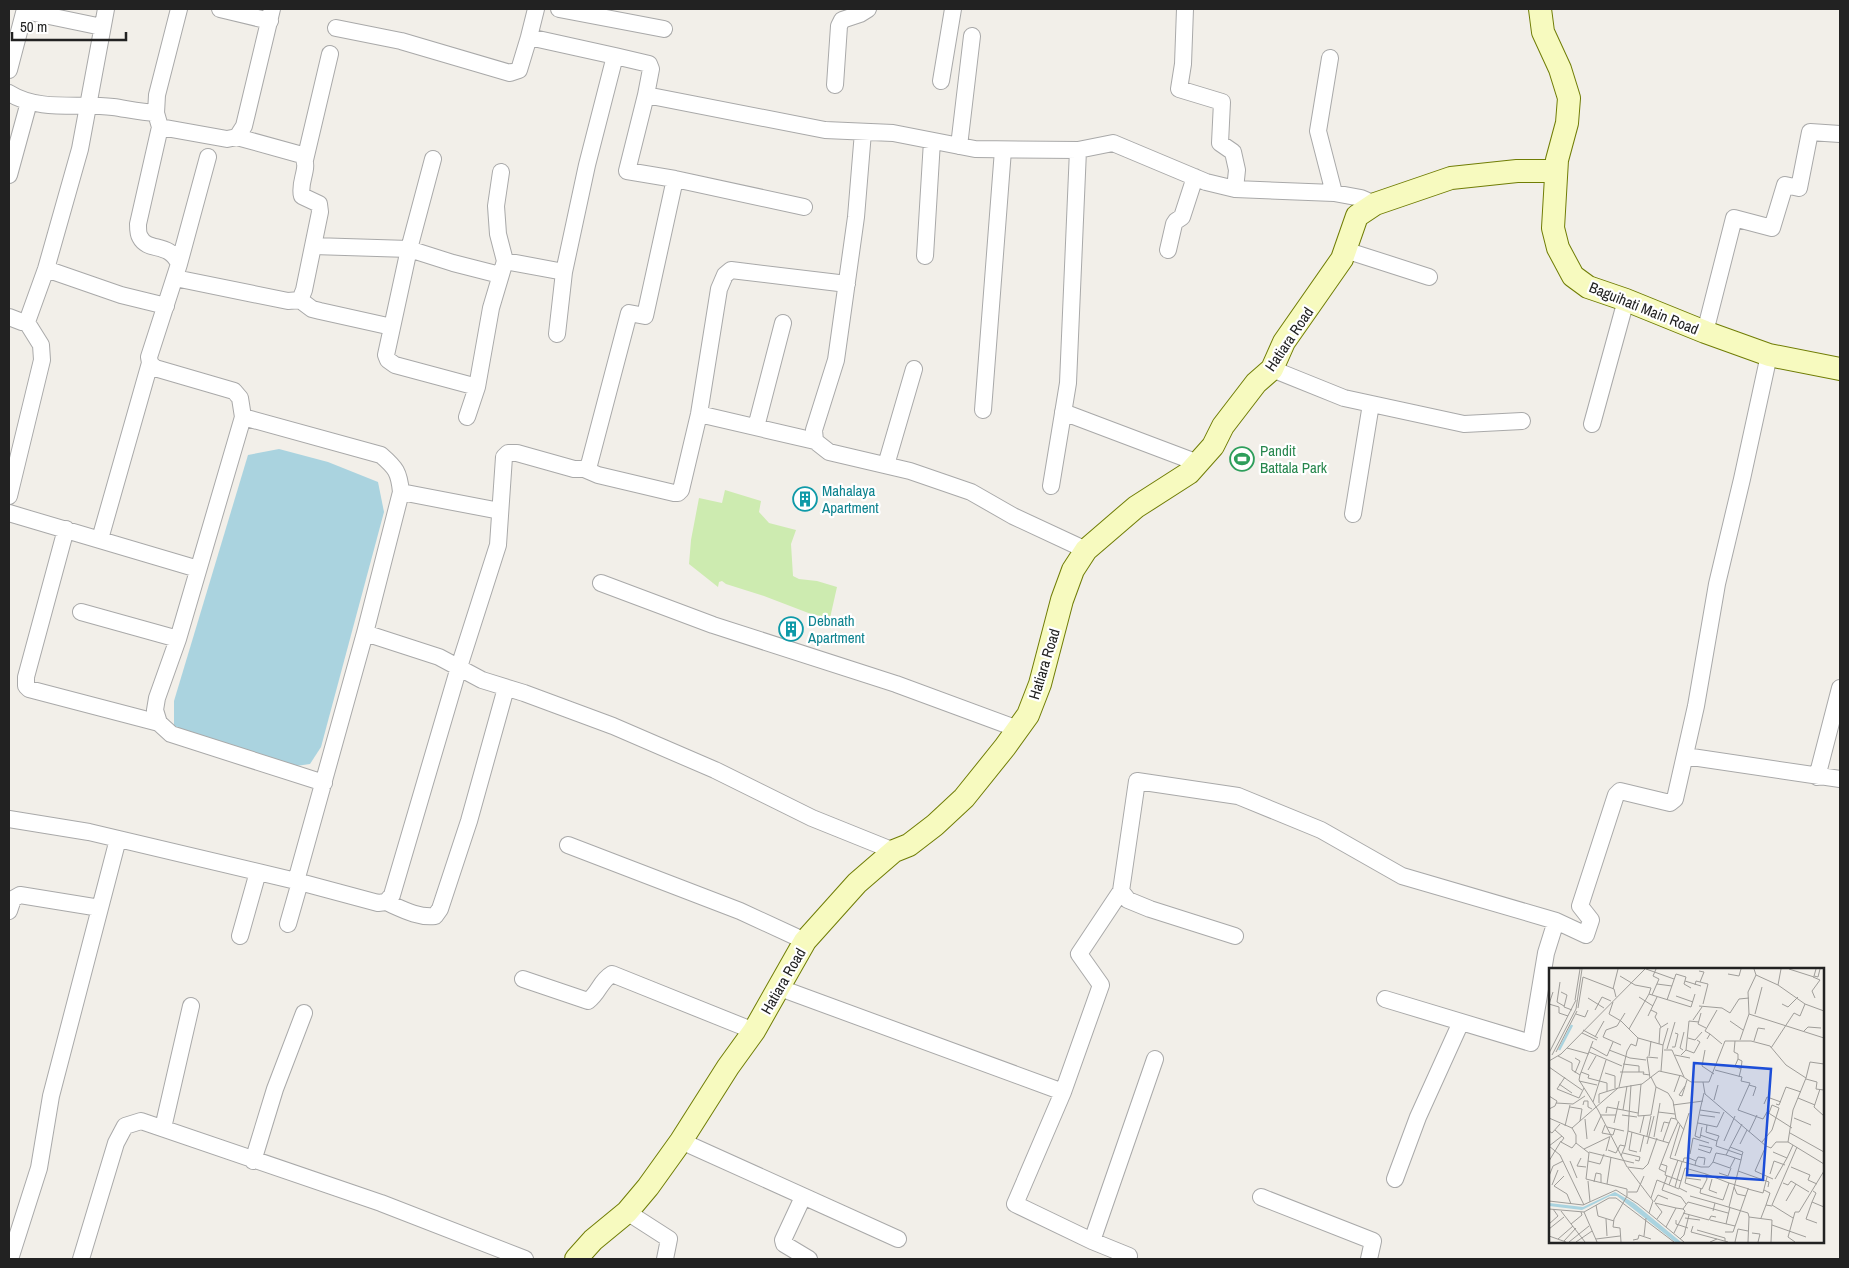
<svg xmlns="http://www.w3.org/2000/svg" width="1849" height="1268" viewBox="0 0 1849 1268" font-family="'Archivo Narrow',sans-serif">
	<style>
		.grass { fill: #cdebb0 }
		.water { fill: #aad3df }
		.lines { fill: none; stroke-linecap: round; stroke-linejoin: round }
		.street-casing { stroke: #a9a9a9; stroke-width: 18 }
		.secondary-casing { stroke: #707d05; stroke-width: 24 }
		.street { stroke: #fff; stroke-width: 16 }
		.secondary { stroke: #f7fabf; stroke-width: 22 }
		.labels { text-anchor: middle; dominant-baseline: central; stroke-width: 4.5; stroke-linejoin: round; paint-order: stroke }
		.street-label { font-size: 15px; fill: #222; stroke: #fff }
		.leisure-label { font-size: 15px; fill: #27864d; stroke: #fff; text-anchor: start }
		.culture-label { font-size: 15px; fill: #0d838f; stroke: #fff; text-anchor: start }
		.inset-river { fill: none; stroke: #aad3df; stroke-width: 2.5 }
		.inset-road { fill: none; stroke: #9f9d99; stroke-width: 1 }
		.view { fill: #1d4ed8; fill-opacity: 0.15; stroke: #1d4ed8; stroke-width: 2.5 }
		.inset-edge { fill: none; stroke: #222; stroke-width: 2.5 }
	</style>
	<rect width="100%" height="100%" fill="#f2efe9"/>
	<path class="grass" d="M 725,490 L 761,501 L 759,512 L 769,523 L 796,530 L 791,544 L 793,576 L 799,579 L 817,581 L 837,587 L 830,618 L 811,614 L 764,596 L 726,584 L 722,581 L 719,582 L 718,587 L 689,564 L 691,540 L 699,498 L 722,503 Z"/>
	<path class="water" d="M 279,449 L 328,462 L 378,482 L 384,512 L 321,747 L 310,764 L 282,768 L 174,729 L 174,701 L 248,455 Z"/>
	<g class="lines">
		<g class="street-casing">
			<path id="street" d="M 179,9 L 157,95 L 156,113 L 160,127 L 138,224 C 138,228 138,234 140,237 C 148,253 169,241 179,264 L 149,357 L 150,363 L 155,368 L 234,391 L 240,398 L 243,417
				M 220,9 L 270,21
				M 559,9 L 664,29
				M 1185,9 L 1183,64 L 1179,89 L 1222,102 L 1220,143 L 1233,152 L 1237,170 L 1235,189
				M 25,11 L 102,27
				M 336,28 L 401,41 L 510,73 L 519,70 L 529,37 L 615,56 L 587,165 L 564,272 L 557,334
				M 529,37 L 536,9
				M 615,56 L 649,64 L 651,69 L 646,95
				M 1330,58 L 1318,131 L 1334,193
				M 9,70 L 25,9
				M 941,81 L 953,9
				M 835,85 L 839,26 L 842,20 L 860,14 L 868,9
				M 9,93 C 39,112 79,103 113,107 C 127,109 141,112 156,113
				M 160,127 L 227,139 L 237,137 L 244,126 L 272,9
				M 863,132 L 856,217 L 836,360 L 814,430 L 815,441 L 829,452 L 910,471 L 971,492 L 1013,516 L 1086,550
				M 959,146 L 972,36
				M 1078,150 L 1113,143 L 1206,182 L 1235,189 L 1334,193 L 1361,198 L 1375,204
				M 433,159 L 409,249 L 386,355 L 388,360 L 395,365 L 477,387 L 491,308 L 505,261 L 498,234 L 496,206 L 501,172
				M 305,160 L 330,54
				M 9,175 L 29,102
				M 804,207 L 675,179 L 627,171 L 646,95 L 825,130 L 893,133 L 975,149 L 1078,150 L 1068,383 L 1051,486
				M 313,246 L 409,249 L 453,263 L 500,275
				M 1168,250 L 1174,224 L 1176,221 L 1182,217 L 1195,177
				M 1345,250 L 1429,277
				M 925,256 L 932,141
				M 505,261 L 564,272
				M 179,264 L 208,157
				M 46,269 L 121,295 L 166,306
				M 175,278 L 288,301 L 300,300 L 304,290 L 320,212 L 319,204 L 302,196 C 298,181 311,168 302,155 L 237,137
				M 300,300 L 312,309 L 320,311 L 392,327
				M 9,317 L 22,322 L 28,319 L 46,269 L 80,149 L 106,9
				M 1705,332 L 1734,218 L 1772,228 L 1785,185 L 1799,188 L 1810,132 L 1840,134
				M 1272,369 L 1344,398 L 1464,424 L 1522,421
				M 983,410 L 1003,150
				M 1063,412 L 1198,463
				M 699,414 L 815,441
				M 467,417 L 477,387
				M 1592,424 L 1626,300
				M 756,427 L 783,323
				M 886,465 L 914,369
				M 584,469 L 598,475 L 674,493 L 678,493 L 681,490 L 699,414 L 719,289 L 725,275 L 731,270 L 847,284
				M 401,492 L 500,511
				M 9,496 L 42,360 L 41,345 L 26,321
				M 9,513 L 198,569
				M 1353,514 L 1371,404
				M 66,529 L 26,677 L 26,686 L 29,689 L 159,723
				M 100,539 L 150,363
				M 601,583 L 713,625 L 896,684 L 1018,729
				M 81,612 L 178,639
				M 1685,756 L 1840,779
				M 1817,777 L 1840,688
				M 324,783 L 171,734 L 159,723 L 155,710 L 157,698 L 178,639 L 243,417 L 381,455 C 396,468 399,472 401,492 L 365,633
				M 9,819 L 89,832 L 296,881 L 365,633 L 439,657 L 482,680 L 524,693 L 613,726 L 715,770 L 812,818 L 894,851
				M 568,845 L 740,911 L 805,941
				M 296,881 L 378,903 L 386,902 L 392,895 L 459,667 L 498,545 L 504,457 L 508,453 L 517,453 L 574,469 L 584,469 L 589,465 L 629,313 L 645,316 L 675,179
				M 1121,891 L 1128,900 L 1150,909 L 1235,936
				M 386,902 C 402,909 418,918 435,916 L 440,909 L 469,821 L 506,688
				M 9,911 L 13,899 L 20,895 L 100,908
				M 288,924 L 300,882
				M 240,936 L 258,872
				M 523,979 L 588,1001 C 599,993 600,981 612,974 L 754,1031
				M 780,988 L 1063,1092
				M 1385,999 L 1531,1043 L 1546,953 L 1556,921
				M 163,1128 L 191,1006
				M 681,1141 L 898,1239
				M 253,1161 L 275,1089 L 304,1013
				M 1395,1179 L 1418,1117 L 1461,1022
				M 803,1197 L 783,1240 L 784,1244 L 809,1259
				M 1261,1197 L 1373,1241 L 1369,1259
				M 627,1212 L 669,1239 L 665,1259
				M 1092,1241 L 1155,1059
				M 10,1259 L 39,1168 L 51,1096 L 118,839
				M 81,1259 L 116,1143 L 125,1126 L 141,1121 L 381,1203 L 525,1259
				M 1128,1259 L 1129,1256 L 1092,1241 L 1015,1204 L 1063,1092 L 1101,985 L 1079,954 L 1121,891 L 1137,781 L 1238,796 L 1321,830 L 1402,876 L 1556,921 L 1586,935 L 1591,920 L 1580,906 L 1616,795 L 1620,791 L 1670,803 L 1675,799 L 1696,706 L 1717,584 L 1742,479 L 1769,355"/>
		</g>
		<g class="secondary-casing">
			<path id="secondary" d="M 1540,9 L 1543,32 L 1560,69 L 1569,98 L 1567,123 L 1557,160 L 1553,228 L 1558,248 L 1573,276 L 1588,287 L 1626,300 L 1705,332 L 1769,355 L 1840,369
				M 576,1259 L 593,1240 L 627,1212 L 648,1187 L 681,1141 L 728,1067 L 754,1031 L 805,941 L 857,883 L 894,851 L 909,845 L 935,825 L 964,798 L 1005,747 L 1028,715 L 1040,684 L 1062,600 L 1073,570 L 1086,550 L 1136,507 L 1189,473 L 1213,446 L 1223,426 L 1256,383 L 1272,369 L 1284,342 L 1342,259 L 1357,216 L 1375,204 L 1451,178 L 1517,171 L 1556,171"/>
		</g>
		<use href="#street" class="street"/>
		<use href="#secondary" class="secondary"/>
	</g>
	<defs>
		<g id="stadium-ring" transform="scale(1.25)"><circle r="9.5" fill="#fff" stroke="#2e9e5b" stroke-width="1.5"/><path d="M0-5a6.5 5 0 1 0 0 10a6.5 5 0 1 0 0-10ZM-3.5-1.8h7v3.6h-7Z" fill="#2e9e5b"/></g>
		<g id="building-ring" transform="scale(1.25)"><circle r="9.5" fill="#fff" stroke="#0f9aa8" stroke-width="1.5"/><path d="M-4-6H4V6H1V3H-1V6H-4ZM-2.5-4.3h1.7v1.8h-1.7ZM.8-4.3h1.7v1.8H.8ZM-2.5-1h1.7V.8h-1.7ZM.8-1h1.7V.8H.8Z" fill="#0f9aa8"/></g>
	</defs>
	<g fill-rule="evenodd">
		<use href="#stadium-ring" x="1242" y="459"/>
		<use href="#building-ring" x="805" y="499"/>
		<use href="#building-ring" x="791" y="629"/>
	</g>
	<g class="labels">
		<g class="street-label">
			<text transform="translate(1644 308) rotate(22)">Baguihati Main Road</text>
			<text transform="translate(1289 339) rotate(-56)">Hatiara Road</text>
			<text transform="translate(1044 664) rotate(-73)">Hatiara Road</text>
			<text transform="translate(783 981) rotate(-60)">Hatiara Road</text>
		</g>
		<g class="leisure-label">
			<text x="1260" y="450">Pandit<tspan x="1260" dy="17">Battala Park</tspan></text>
		</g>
		<g class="culture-label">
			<text x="822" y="490">Mahalaya<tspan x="822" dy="17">Apartment</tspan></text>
			<text x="808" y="620">Debnath<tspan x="808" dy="17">Apartment</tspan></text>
		</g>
	</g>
	<g transform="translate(1549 968)">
		<rect width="275" height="275" fill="#f2efe9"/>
		<path d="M 66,224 L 85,235 L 132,274 L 126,274 L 68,228 L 61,228 L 33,242 L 0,238 L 0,235 L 34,239 Z" fill="#aad3df"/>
		<path class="inset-river" d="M 10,82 L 23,57"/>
		<path class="inset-road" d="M 97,1 L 125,11M 205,1 L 207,7 L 229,17 L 232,1M 240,1 L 265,9M 267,1 L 265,8 L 269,9 L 271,1M 150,3 L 155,4 L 151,14M 179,6 L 190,8 L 192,1M 71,8 L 86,17 L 102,20 L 100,26M 34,9 L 65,21 L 67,29M 264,9 L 271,12 L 263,23 L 266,30M 136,13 L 152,18M 11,14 L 8,34 L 15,38M 108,16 L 123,18M 146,17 L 147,13 L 159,16 L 154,36M 229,17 L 256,36 L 275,43M 64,21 L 69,1M 4,24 L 0,36 L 10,39 L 10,45 L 19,48M 12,24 L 18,27 L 15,39 L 23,42M 103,27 L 110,11 L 104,8 L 107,1M 127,28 L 144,34M 90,29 L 104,38M 39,30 L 55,40M 26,32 L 31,1M 118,32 L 127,6 L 137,9 L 135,16 L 142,20M 64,34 L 60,46 L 72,53 L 89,70 L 114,77 L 112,103M 233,36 L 239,39 L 249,29M 150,38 L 173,40 L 181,45 L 190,31 L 200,30M 29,40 L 34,9M 46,42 L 53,29 L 62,33M 102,42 L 108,45 L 106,49 L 112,59M 152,45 L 149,56 L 157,60M 27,46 L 36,49 L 39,42M 200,46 L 275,70M 206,46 L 213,19M 99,48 L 108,29M 144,52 L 153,39M 181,53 L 194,62M 80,61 L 100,26 L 142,39 L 146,26M 34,62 L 49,70M 255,63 L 259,59 L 272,60M 33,65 L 48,72M 161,66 L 173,76M 46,69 L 55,53M 139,70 L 146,72 L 153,64M 158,71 L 161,66 L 156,63 L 168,42M 191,72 L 200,46 L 199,24 L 207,7M 186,73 L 185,84 L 189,86 L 189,91M 205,73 L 209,60 L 216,61M 110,76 L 111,60 L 119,55M 72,77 L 54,69 L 57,62 L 68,58 L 76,45M 114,77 L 119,60M 42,79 L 58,88 L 64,74M 123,79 L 126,79 L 129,66 L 126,65M 18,80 L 40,86M 222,80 L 245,45 L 251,48 L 256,36M 118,81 L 126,54M 60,82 L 81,90 L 97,92M 115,82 L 123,82 L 135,109M 134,82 L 131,80 L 135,64M 137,82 L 145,85 L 151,74 L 148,72M 156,82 L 153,98 L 165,106M 7,84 L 28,43M 40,84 L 73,98M 0,85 L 27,32M 3,87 L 27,41 L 33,1M 126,87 L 141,90M 132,87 L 137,82 L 140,53 L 150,54M 9,88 L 23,95 L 23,102 L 31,107 L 44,73M 100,88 L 102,73M 0,93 L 12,86 L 96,1M 74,96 L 90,98 L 90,104M 0,99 L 33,122M 39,102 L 47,88M 166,102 L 193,109 L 192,113 L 201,115 L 189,142 L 214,151 L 218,144 L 243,160M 32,104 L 40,107 L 39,110 L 58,115 L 58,123M 71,104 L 95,104 L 94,106 L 101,107M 26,105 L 31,93 L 26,90M 56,105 L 66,108 L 66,120M 31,107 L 30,112 L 49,142 L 78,199 L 94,201 L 99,196 L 108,170M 16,109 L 8,121 L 30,130 L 35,120M 102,109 L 107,119 L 119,125 L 124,133 L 127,151 L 135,162M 190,109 L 192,101 L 193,93 L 189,91 L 186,98 L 192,101M 101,110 L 98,89 L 109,90M 257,110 L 261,94 L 275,96M 257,111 L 268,114 L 267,121 L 275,122M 30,113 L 48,117M 154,114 L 156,126 L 217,178 L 222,180 L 227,174 L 239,174 L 275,196M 10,116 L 23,125M 92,116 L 89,148 L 102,147 L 107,119M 82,117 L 79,163 L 120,175 L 129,154M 200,117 L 207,119 L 204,128M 136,118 L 130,127 L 133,128 L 138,112M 70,119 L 78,83 L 82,76 L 87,78 L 89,70M 271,121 L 265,139 L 275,148M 125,124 L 131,107M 0,128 L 8,133 L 6,138 L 0,141M 249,130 L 266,137M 165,132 L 169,117M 44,134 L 57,92M 7,135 L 24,136 L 36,128M 50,135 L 50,126 L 69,120M 215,136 L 218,129 L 232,134M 227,136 L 230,137 L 237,119 L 252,124M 34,137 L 35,133 L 39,133 L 39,139 L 43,141M 124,137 L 154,133M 21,139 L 33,141 L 31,153M 74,142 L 89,145M 151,142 L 155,125M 109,144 L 126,146M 57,145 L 58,139 L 74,142 L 78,118M 51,147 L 67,147M 73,147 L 88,149M 151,147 L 166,149M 0,150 L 23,160 L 69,120 L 93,116 L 110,103 L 133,108 L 142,114 L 160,114 L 176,73 L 202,73 L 221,78 L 237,97 L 257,110 L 244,142 L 239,174M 245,150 L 262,157M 36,151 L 38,171M 65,155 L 70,133M 149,155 L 168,159 L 175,144M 56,157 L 53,165 L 64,167 L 66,161M 131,157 L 121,190 L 152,199 L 160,199 L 164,194M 158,157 L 157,164 L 170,168 L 168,173M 16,158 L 21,137M 58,159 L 75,163M 153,159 L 151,170 L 146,168 L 151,142 L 171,145M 23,160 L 27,167 L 27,175 L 40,185 L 37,211 L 78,221 L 78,228 L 65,251 L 64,259 L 71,260 L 72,274M 6,162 L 15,170 L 12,174 L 23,180 L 27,175M 0,163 L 3,165 L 11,156M 45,163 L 52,148M 83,164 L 80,182 L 88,184M 112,164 L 115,154 L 120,155M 200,164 L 208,147M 91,165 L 95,148M 241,165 L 275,184M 151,167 L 168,173 L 167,178 L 193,187 L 192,192M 98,168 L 102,148M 105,169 L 111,135M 114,173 L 122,150 L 127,151M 175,173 L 186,148M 213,174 L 223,162 L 230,140 L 223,137 L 220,145M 98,176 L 105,148M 191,176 L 198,162M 0,178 L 11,187 L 35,237M 0,178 L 13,168M 76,178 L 79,163M 217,178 L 206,203 L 224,211M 181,179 L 194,184 L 193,187M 35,181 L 60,169M 149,181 L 161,185 L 163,180 L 150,177M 59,182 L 67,185 L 71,177 L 76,178 L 72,188M 57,183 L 61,168M 40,184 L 85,195M 91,184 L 95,167M 224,184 L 238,190 L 244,177M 74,185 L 91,189 L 90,193 L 86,192M 141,186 L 144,170 L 160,175M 177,187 L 167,185 L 164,194 L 181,200 L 186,190M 126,188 L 140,145M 32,190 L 28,198 L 37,199M 0,193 L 12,173M 21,193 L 28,210M 39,193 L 51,196 L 55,186M 147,193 L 149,189 L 156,190 L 155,197M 134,194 L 135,190 L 140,190 L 147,193 L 146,197M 112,196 L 118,198 L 116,207 L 132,213M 242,199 L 261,207 L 259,212 L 268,216M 79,200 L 104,233 L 100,245M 189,203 L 220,214 L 219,219M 116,204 L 110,201 L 120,175M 138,205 L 136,215 L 153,221 L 158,211 L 157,206 L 136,200 L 130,220 L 138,224M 170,205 L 179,208 L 182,200M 157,206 L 180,215M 221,206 L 225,193 L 236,197M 0,208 L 4,198 L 14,193M 15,208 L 5,218 L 18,226 L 22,236M 118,208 L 113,222 L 132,229 L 137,236M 137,210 L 152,212M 163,211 L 160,222 L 168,225M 226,211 L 238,190M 39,213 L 41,234M 45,214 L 47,205 L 52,206 L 52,215M 234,215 L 239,217 L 242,213 L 260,224M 58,216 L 62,189M 3,217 L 9,202M 120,217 L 129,192M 126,219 L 133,194M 185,219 L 188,226 L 197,228M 152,220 L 151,225 L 174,232 L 180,215 L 200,221M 215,222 L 221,225 L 217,237M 264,223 L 267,225 L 263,234 L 275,239M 79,224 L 88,224 L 95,208M 141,228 L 166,235 L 164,243M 102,230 L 108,212 L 130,221M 0,233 L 34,237 L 67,222 L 89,236 L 135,274M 237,233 L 247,216M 105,234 L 109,227 L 119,231M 263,234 L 257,251 L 268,255M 106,235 L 127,240M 106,235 L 113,244 L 108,251M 166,235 L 199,245 L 200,249M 47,237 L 49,248 L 65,253M 180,239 L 192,192 L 177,187 L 193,156M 0,241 L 35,244 L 60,230 L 67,230 L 125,274M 12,243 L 36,274M 35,244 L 48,274M 134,245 L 160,252 L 162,248 L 167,249M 136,250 L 151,252M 212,250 L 217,237 L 223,238M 244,250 L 223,237 L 248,179M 57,251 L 58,268M 127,252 L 127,256 L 139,260M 161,252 L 186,258M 0,256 L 9,248 L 4,241M 22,256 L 33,247 L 32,244M 177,256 L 181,239M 223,257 L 257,269M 144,258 L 142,264 L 168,271M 117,259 L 127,240 L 134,241 L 139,234 L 179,245M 0,261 L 15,249M 148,262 L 176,270 L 176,273M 176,264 L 184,264 L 199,221 L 214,225 L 218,209M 125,265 L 136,243 L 134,241M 203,265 L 211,266 L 209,274M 0,268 L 17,274M 95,268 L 97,250M 9,271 L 24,258M 47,271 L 71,268M 131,271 L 135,267 L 140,247M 84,272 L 89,271 L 90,267 L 102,271M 15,273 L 27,260M 20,274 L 40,258M 27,274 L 43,263M 161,274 L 168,271 L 179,274M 186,274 L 189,261 L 199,263M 199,274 L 200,249 L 223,252 L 222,274M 246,274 L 239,269 L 246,244 L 250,244 L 275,203"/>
		<path class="view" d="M 145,95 L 222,101 L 214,212 L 138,207 Z"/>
		<rect width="275" height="275" class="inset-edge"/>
	</g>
	<rect width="1849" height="1268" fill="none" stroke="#222222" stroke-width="20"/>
	<path d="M12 32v8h114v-8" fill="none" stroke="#222222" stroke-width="2.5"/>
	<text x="20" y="32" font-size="15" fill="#222222" stroke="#ffffff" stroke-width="4" paint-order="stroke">50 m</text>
</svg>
